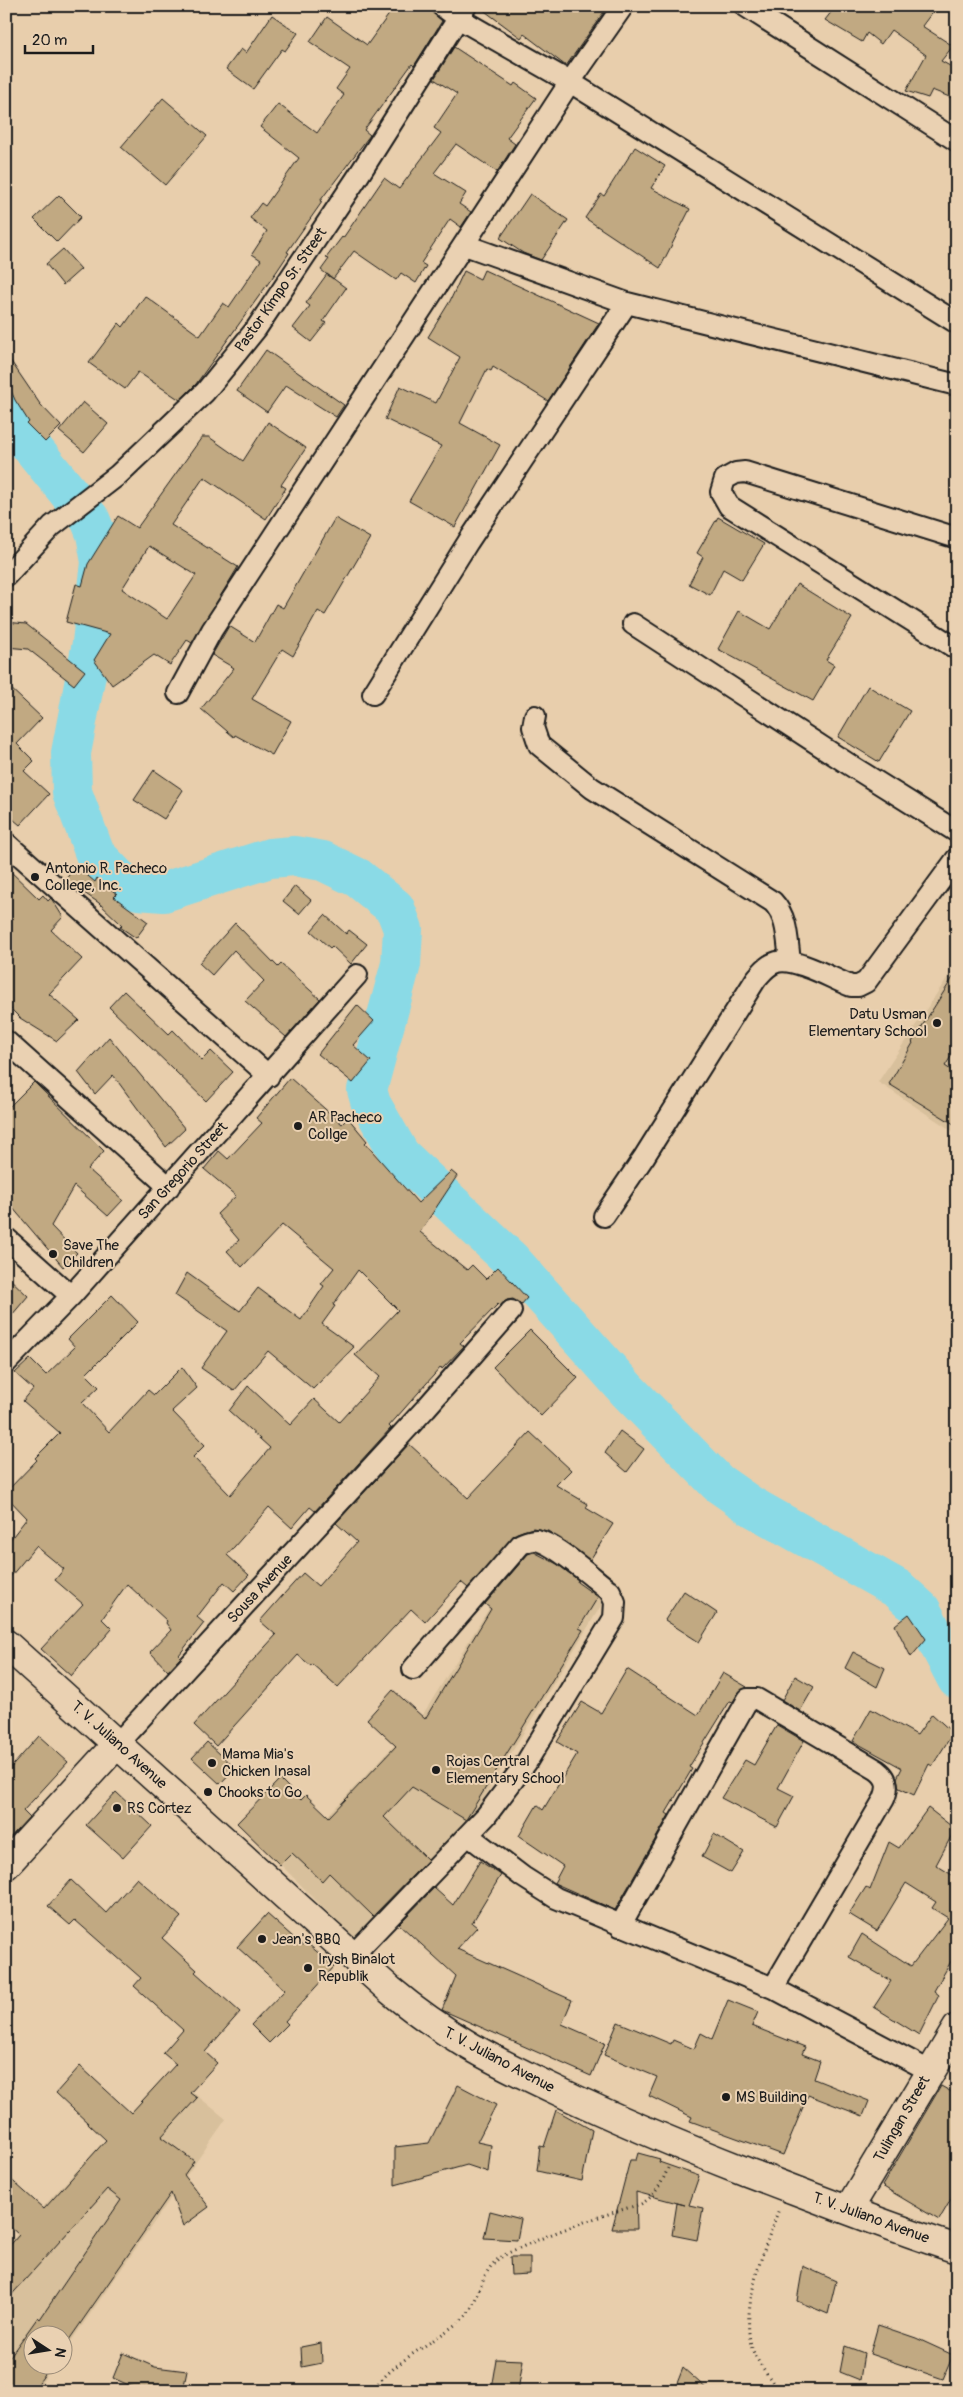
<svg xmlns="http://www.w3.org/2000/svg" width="963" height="2397" viewBox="0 0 963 2397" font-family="Pangolin,sans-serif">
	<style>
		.built { fill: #d8c09c }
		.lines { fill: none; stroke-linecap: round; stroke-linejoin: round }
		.river { stroke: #8adae6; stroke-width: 40 }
		.building { fill: #c1a982; stroke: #1c1c1c; fill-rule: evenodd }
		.street-casing { stroke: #1c1c1c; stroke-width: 24 }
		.secondary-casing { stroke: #1c1c1c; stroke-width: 31 }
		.path { stroke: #1c1c1c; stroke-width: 3; stroke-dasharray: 1 4; stroke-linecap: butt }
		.street { stroke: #ead1b2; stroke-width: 20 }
		.secondary { stroke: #ead1b2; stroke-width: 28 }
		.poi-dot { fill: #1c1c1c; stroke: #ead1b2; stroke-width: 2 }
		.labels { text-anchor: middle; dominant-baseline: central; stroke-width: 4; stroke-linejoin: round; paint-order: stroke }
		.street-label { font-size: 15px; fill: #1c1c1c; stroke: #ead1b2 }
		.poi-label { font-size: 15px; fill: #1c1c1c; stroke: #ead1b2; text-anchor: start }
	</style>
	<rect width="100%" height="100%" fill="#e8ceac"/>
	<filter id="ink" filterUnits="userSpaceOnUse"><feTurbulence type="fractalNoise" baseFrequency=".02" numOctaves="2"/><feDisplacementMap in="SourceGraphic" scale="10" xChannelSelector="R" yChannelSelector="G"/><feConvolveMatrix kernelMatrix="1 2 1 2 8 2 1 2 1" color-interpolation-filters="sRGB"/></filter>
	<g filter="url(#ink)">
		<path class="built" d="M 957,963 L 957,1134 L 878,1082 Z
			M 526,1549 L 605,1599 L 468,1824 L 357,1942 L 281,1865 L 422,1716 Z
			M 168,2072 L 226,2119 L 63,2353 L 62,2334 L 32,2334 L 32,2364 L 54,2365 L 36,2391 L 6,2391 L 6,2247 Z"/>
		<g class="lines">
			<path class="river" d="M 6,400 L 21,434 L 90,519 L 96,534 L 101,562 L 92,643 L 71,753 L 72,792 L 95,854 L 119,879 L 138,890 L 164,892 L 270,858 L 294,856 L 323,861 L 358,878 L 395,908 L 403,929 L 401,964 L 367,1090 L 371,1104 L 400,1155 L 511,1260 L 627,1390 L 718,1483 L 751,1506 L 898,1589 L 921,1610 L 957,1679"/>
		</g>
		<path class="building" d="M 395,6 L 430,6 L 435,15 L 442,21 L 414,66 L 412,64 L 364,130 L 370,135 L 320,201 L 322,202 L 287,252 L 289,253 L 277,271 L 196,384 L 180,400 L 138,372 L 125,389 L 89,363 L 119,323 L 123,327 L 145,296 L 200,336 L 223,303 L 229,307 L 261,260 L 252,254 L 267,231 L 250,218 L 261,203 L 265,206 L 299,158 L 260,127 L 278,104 L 317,133 L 344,95 L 336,89 L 350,69 L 310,42 L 327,17 L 367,45 Z
			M 478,6 L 608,6 L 566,66 L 524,34 L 521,38 Z
			M 836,6 L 937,6 L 922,26 L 953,46 L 941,61 L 957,70 L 957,100 L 932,90 L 928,98 L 906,91 L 926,55 L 891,30 L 881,44 L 867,33 L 862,42 L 825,20 Z
			M 272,15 L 298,33 L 285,51 L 282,49 L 253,89 L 226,69 L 241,49 L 246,53 Z
			M 454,47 L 513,86 L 515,83 L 536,98 L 507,138 L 515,144 L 497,172 L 456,144 L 434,173 L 466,193 L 459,204 L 471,212 L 461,227 L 450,219 L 421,263 L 426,266 L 416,283 L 401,273 L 396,280 L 354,251 L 333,279 L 321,270 L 329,259 L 326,258 L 342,237 L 343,238 L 384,178 L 399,189 L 441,133 L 434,128 L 457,94 L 434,79 Z
			M 163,98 L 207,136 L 165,185 L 121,147 Z
			M 635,147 L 665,166 L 651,188 L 690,209 L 660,268 L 585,218 L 601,194 L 604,196 Z
			M 530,194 L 568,220 L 541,260 L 523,253 L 500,238 Z
			M 59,195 L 81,217 L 57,242 L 34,219 Z
			M 63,249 L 81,269 L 63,285 L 46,264 Z
			M 484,270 L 599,323 L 548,401 L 493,367 L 491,371 L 487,369 L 460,423 L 500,445 L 455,527 L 409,501 L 441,446 L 385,419 L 400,386 L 436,403 L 460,357 L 428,337 L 450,301 L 464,271 L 480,279 Z
			M 327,274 L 346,288 L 323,321 L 326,323 L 311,342 L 293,328 L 310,306 L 306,303 Z
			M 266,350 L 344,405 L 336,417 L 286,385 L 267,412 L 237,391 Z
			M 6,354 L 40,404 L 61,426 L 45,442 L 27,424 L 29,422 L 15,400 L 6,379 Z
			M 83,402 L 108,424 L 84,452 L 59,431 Z
			M 268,422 L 306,448 L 281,485 L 286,488 L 266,519 L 204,477 L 171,525 L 238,567 L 192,643 L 187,640 L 170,665 L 154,655 L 112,685 L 94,660 L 110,634 L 66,622 L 76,584 L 82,586 L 88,564 L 118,516 L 137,528 L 202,437 L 209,437 L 243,461 ZM 149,546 L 196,575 L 167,619 L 122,589 Z
			M 718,517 L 764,544 L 742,580 L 723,569 L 710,595 L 689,584 L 703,557 L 697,553 Z
			M 335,518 L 370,538 L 325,615 L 318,611 L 293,656 L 282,649 L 252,699 L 291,721 L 272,755 L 235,735 L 234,737 L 201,709 L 234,668 L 212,655 L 229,626 L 255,642 L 276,604 L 283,608 Z
			M 797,584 L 852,618 L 826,660 L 834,665 L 813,701 L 718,649 L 739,611 L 770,629 Z
			M 6,622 L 26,624 L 85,671 L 74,685 L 28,649 L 6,647 Z
			M 6,684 L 42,718 L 17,744 L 34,761 L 24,771 L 49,794 L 20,825 L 6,813 Z
			M 868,686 L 910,711 L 879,762 L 838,737 Z
			M 154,770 L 183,790 L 164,819 L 134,800 Z
			M 76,866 L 95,882 L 97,878 L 117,894 L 114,897 L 148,922 L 136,938 L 120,927 L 122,925 L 99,903 L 65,880 Z
			M 6,867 L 39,899 L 43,895 L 48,901 L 51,898 L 63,917 L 51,930 L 82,959 L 49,994 L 79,1020 L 57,1041 L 20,1018 L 6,1004 Z
			M 295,886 L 311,900 L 299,914 L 283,901 Z
			M 325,915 L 346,934 L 349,930 L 367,944 L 351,964 L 332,946 L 330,948 L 311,931 Z
			M 235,923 L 278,967 L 281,964 L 320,999 L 286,1037 L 245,1001 L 264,981 L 234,950 L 212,975 L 199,963 Z
			M 957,971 L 957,1047 L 945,1066 L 957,1074 L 957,1126 L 889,1084 L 913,1043 L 912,1042 Z
			M 124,991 L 169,1034 L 173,1030 L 202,1060 L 211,1051 L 233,1072 L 206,1101 L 109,1007 Z
			M 357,1005 L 374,1021 L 353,1045 L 371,1061 L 353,1083 L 318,1054 Z
			M 109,1037 L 185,1129 L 166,1147 L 113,1075 L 95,1094 L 78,1072 Z
			M 290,1078 L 342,1124 L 348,1118 L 367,1141 L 365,1143 L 418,1203 L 451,1171 L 457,1176 L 420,1232 L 467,1270 L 472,1265 L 486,1279 L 498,1267 L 527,1298 L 521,1305 L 513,1299 L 507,1300 L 500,1306 L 498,1304 L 460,1343 L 464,1346 L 442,1369 L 441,1367 L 389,1426 L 391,1428 L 315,1511 L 310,1507 L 292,1528 L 269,1507 L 227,1555 L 249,1575 L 234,1591 L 224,1582 L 197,1617 L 204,1623 L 179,1655 L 181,1657 L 168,1671 L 150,1652 L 171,1630 L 166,1623 L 167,1621 L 127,1584 L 102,1619 L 112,1629 L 71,1676 L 41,1649 L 83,1604 L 55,1580 L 64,1569 L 36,1546 L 6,1582 L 6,1545 L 27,1518 L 6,1496 L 6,1492 L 37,1460 L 35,1458 L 60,1433 L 23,1401 L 33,1389 L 15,1373 L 30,1359 L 46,1375 L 75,1347 L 68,1339 L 112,1295 L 138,1322 L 86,1374 L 99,1387 L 82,1403 L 109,1432 L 148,1390 L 154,1395 L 182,1367 L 197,1388 L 172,1411 L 205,1445 L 193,1457 L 230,1495 L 270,1448 L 229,1411 L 248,1386 L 290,1425 L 314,1399 L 339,1422 L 380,1377 L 355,1355 L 398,1310 L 358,1270 L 333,1305 L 335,1306 L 322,1324 L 354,1347 L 313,1389 L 268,1351 L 234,1391 L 201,1368 L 227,1331 L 175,1295 L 187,1273 L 240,1311 L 258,1288 L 301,1320 L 324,1286 L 321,1284 L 334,1268 L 282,1225 L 242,1267 L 227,1251 L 239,1240 L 217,1214 L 236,1196 L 204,1169 L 219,1151 L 228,1159 L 262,1123 L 256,1118 Z
			M 34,1082 L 104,1151 L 88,1169 L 123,1200 L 108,1216 L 74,1186 L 51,1226 L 77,1253 L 63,1267 L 6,1200 L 6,1110 Z
			M 6,1275 L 28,1296 L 6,1322 Z
			M 530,1330 L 578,1378 L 541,1416 L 493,1367 Z
			M 620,1431 L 644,1449 L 627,1472 L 605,1453 Z
			M 530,1432 L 571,1470 L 556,1485 L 588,1504 L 586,1508 L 613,1524 L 590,1560 L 548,1531 L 533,1528 L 517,1533 L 468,1588 L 461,1582 L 425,1622 L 411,1609 L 338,1687 L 312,1664 L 311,1666 L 298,1655 L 216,1746 L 194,1725 L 276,1635 L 260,1621 L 283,1595 L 303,1573 L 318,1586 L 357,1542 L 336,1523 L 409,1444 L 468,1498 Z
			M 534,1552 L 557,1564 L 578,1580 L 577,1582 L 598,1597 L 579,1628 L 583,1630 L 467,1818 L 466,1820 L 412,1787 L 384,1817 L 428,1860 L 373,1916 L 329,1873 L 322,1881 L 292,1853 L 280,1865 L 237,1823 L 280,1779 L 301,1800 L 306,1795 L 329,1817 L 396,1746 L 367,1719 L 393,1690 L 425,1719 L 491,1609 L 485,1604 L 528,1554 Z
			M 684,1591 L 717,1613 L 699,1642 L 665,1620 Z
			M 909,1614 L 926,1639 L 911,1657 L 895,1625 Z
			M 853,1652 L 885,1668 L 877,1687 L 845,1668 Z
			M 627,1669 L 698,1715 L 723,1673 L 747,1687 L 738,1693 L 733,1702 L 730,1701 L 689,1767 L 692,1769 L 666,1813 L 669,1815 L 615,1910 L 554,1883 L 563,1866 L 519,1836 L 537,1805 L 543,1810 L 577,1754 L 557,1742 L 582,1702 L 601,1713 Z
			M 795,1676 L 814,1687 L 800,1711 L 782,1700 Z
			M 871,1709 L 917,1735 L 932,1714 L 953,1733 L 932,1766 L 929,1764 L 914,1795 L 899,1788 L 897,1778 L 902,1768 L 853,1741 Z
			M 777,1725 L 804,1741 L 778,1788 L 794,1796 L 777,1827 L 721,1798 L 745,1760 L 754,1765 Z
			M 39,1736 L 68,1762 L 23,1811 L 29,1817 L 6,1842 L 6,1773 Z
			M 207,1742 L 235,1768 L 220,1784 L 192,1758 Z
			M 116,1792 L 152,1826 L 123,1858 L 86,1825 Z
			M 928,1808 L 955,1829 L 936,1865 L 957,1878 L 957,1951 L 934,1991 L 939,1995 L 919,2035 L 874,2007 L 891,1981 L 849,1957 L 862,1934 L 911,1966 L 948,1918 L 932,1908 L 936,1902 L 906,1883 L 877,1931 L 849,1914 L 866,1887 L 870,1890 L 889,1842 L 899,1848 Z
			M 714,1834 L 744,1852 L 731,1873 L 702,1857 Z
			M 480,1861 L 501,1875 L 472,1923 L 477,1927 L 457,1949 L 572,2000 L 562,2024 L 605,2043 L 591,2076 L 442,2010 L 456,1976 L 399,1924 L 434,1888 L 453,1905 Z
			M 137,1878 L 181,1917 L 162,1938 L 197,1970 L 195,1972 L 240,2012 L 205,2052 L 217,2063 L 190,2093 L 197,2098 L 161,2137 L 194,2161 L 184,2175 L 209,2207 L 183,2226 L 171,2193 L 62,2350 L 62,2334 L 32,2334 L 32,2364 L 52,2364 L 33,2391 L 6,2391 L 6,2362 L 38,2317 L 40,2319 L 121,2200 L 107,2189 L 6,2301 L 6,2250 L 19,2235 L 6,2223 L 6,2175 L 44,2209 L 106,2140 L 56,2093 L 80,2066 L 131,2113 L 176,2064 L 163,2053 L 183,2030 L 134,1986 L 141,1978 L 75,1920 L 70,1925 L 48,1906 L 71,1880 L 106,1913 Z
			M 267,1914 L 302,1945 L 306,1942 L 334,1967 L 285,2021 L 288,2024 L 269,2043 L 251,2025 L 285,1990 L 237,1947 Z
			M 728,2000 L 758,2012 L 752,2026 L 805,2047 L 802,2054 L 820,2061 L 814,2079 L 869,2101 L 863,2116 L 808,2095 L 783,2155 L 690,2121 L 692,2117 L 649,2096 L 657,2077 L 604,2055 L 618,2022 L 671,2044 L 673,2040 L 694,2049 L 701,2033 L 712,2039 Z
			M 458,2085 L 496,2105 L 477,2142 L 491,2145 L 488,2172 L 467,2165 L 395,2185 L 395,2147 L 429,2143 Z
			M 941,2086 L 957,2095 L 957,2189 L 939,2220 L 882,2186 Z
			M 556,2110 L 592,2130 L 582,2181 L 537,2171 L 540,2146 L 544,2147 Z
			M 638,2153 L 660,2159 L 659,2162 L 699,2176 L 689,2205 L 703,2208 L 697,2240 L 672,2235 L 677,2203 L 685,2205 L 636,2192 L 637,2229 L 612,2229 L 630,2160 L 636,2160 Z
			M 490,2211 L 521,2219 L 517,2240 L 484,2238 Z
			M 510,2257 L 530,2257 L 530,2274 L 511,2275 Z
			M 803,2266 L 836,2281 L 828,2314 L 797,2301 Z
			M 878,2325 L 916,2338 L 953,2355 L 943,2379 L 870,2354 Z
			M 321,2343 L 322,2363 L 302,2367 L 301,2347 Z
			M 845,2346 L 864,2353 L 860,2380 L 840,2372 Z
			M 123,2353 L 155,2367 L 187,2371 L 183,2390 L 144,2388 L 142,2391 L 113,2378 Z
			M 496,2359 L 523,2360 L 518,2391 L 491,2389 Z
			M 683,2368 L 709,2391 L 674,2391 Z"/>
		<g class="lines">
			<g class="street-casing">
				<path id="street" d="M 442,6 L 458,18 L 570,82 L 957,323
					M 745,6 L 957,141
					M 465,245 L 627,303 L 957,385
					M 957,538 L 745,472 L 736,473 L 725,479 L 721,492 L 729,506 L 957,649
					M 6,576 L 52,526 L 118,475 L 205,392 L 256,329 L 357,178 L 466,6
					M 633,624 L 850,765 L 957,832
					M 178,693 L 212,630 L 570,82 L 623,6
					M 373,694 L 468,542 L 627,303
					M 535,716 L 533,727 L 539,745 L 592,788 L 773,902 C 788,918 787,939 790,961
					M 6,843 L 269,1076
					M 6,1041 L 169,1187
					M 604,1216 L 644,1157 L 756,979 C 762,972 767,965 777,962 C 795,957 833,979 851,986 L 858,986 L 866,982 L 957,858
					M 6,1238 L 71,1296
					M 6,1363 L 71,1296 L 357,975
					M 117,1744 L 426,1408 L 511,1311
					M 469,1836 L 523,1877 L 556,1898 L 773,1988 L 930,2071
					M 620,1926 L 748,1699 L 757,1699 L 877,1770 C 888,1778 889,1787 884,1799 L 773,1988
					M 352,1956 L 486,1816 L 526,1763 L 614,1618 L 615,1602 L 610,1591 C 594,1579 555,1543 536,1540 C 530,1540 526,1542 521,1544 L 413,1669"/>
			</g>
			<g class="secondary-casing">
				<path id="secondary" d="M 6,1644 L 390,1990 C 445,2036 494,2061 558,2091 C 620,2121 683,2147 747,2172 C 816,2198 886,2226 957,2249
					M 6,1865 L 117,1744
					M 848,2210 L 957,2028"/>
			</g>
			<path class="path" d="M 372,2391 C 396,2359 431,2345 461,2320 C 478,2307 478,2280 493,2264 C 500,2256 512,2251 522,2247 C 561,2229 600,2216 641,2204 C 656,2196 662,2182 669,2166
				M 777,2391 C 771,2377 759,2365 753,2351 C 738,2312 765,2247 779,2209"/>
			<use href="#street" class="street"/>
			<use href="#secondary" class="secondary"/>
		</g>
	</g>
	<g class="poi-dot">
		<circle cx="35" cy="877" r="5"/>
		<circle cx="937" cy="1023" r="5"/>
		<circle cx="298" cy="1126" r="5"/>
		<circle cx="53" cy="1254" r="5"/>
		<circle cx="212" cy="1763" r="5"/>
		<circle cx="436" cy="1770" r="5"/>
		<circle cx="208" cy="1792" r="5"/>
		<circle cx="117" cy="1808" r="5"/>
		<circle cx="262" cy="1939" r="5"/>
		<circle cx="308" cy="1968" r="5"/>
		<circle cx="726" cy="2097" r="5"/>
	</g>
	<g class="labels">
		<g class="street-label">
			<text transform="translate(281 290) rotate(-55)">Pastor Kimpo Sr. Street</text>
			<text transform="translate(183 1171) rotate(-48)">San Gregorio Street</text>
			<text transform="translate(260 1589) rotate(-47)">Sousa Avenue</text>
			<text transform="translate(119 1745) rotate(42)">T. V. Juliano Avenue</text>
			<text transform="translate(499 2060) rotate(28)">T. V. Juliano Avenue</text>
			<text transform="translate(902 2119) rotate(-60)">Tulingan Street</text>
			<text transform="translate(871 2218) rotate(20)">T. V. Juliano Avenue</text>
		</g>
		<g class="poi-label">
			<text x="45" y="868">Antonio R. Pacheco<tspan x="45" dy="17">College, Inc.</tspan></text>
			<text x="927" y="1014" text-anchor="end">Datu Usman<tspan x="927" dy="17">Elementary School</tspan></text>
			<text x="308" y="1117">AR Pacheco<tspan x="308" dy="17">Collge</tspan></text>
			<text x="63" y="1245">Save The<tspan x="63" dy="17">Children</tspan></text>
			<text x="222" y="1754">Mama Mia's<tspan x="222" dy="17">Chicken Inasal</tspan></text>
			<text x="446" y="1761">Rojas Central<tspan x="446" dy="17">Elementary School</tspan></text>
			<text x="218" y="1792">Chooks to Go</text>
			<text x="127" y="1808">RS Cortez</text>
			<text x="272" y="1939">Jean's BBQ</text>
			<text x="318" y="1959">Irysh Binalot<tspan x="318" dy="17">Republik</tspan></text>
			<text x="736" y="2097">MS Building</text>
		</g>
	</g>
	<rect width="963" height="2397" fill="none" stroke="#ead1b2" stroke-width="25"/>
	<rect x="12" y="12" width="938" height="2372" fill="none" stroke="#1c1c1c" stroke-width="2" filter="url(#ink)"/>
	<g transform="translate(48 2350) rotate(102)"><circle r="24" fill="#ead1b2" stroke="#988976"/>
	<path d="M0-4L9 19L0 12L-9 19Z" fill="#1c1c1c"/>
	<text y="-8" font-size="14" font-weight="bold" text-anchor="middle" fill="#1c1c1c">N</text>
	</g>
	<path d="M25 45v8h68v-8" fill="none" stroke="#1c1c1c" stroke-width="2.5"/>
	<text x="32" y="45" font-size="15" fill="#1c1c1c" stroke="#ead1b2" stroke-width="4" paint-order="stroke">20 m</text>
</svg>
